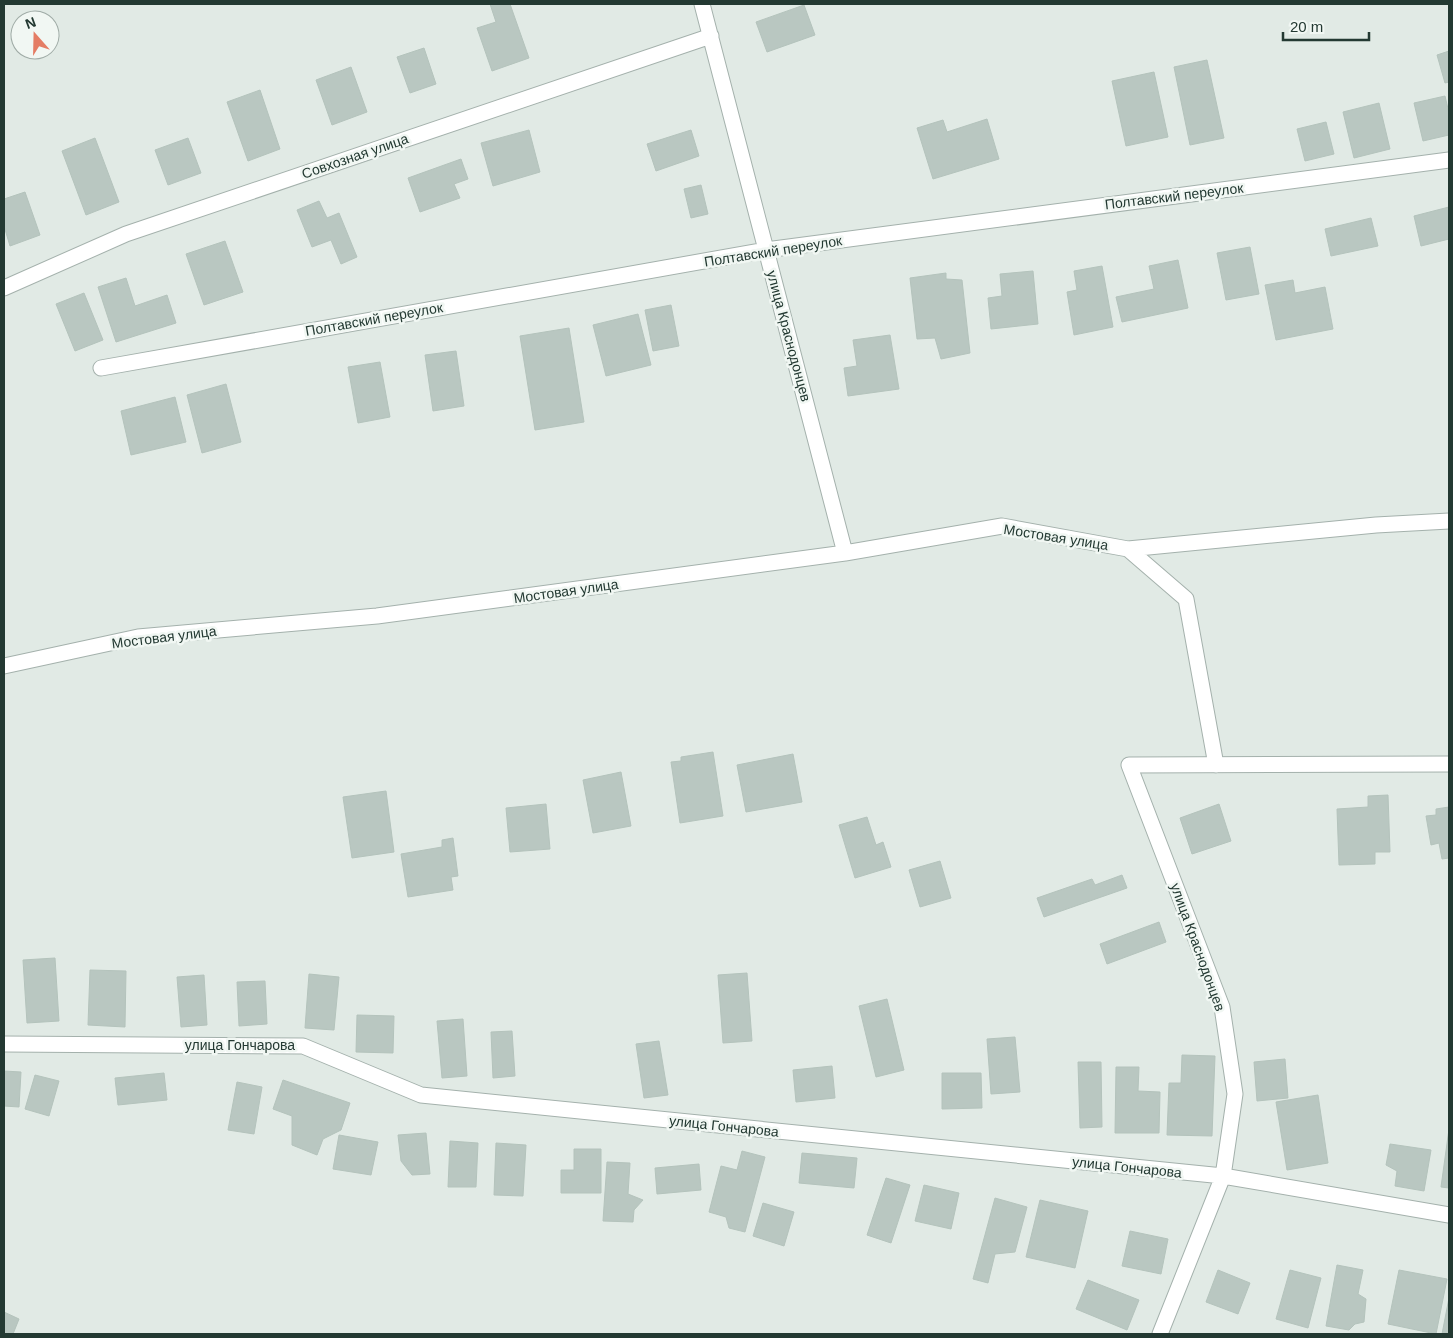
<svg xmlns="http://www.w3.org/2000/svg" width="1453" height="1338" viewBox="0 0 1453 1338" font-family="Arial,sans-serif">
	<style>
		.building { fill: #b9c7c1; stroke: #b4c3bc }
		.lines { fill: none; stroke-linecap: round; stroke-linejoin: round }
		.minor-casing { stroke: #a4b1ac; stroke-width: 17 }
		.minor { stroke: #fff; stroke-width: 15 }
		.labels { text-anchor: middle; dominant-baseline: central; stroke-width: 5; stroke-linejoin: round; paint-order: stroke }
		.street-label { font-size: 14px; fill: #233932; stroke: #f1f7f3 }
	</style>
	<rect width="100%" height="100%" fill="#e1eae5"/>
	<path class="building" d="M 490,4 L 510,4 L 529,58 L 492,71 L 477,28 L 496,22 Z
		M 804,5 L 815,35 L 767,52 L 756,22 Z
		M 424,48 L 436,84 L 410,93 L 397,57 Z
		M 1449,51 L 1449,82 L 1445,83 L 1437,55 Z
		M 1207,60 L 1224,138 L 1190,145 L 1174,67 Z
		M 351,67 L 367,112 L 332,125 L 316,80 Z
		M 1154,72 L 1168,137 L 1126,146 L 1112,81 Z
		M 260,90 L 280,149 L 248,161 L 227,102 Z
		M 1445,96 L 1449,113 L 1449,135 L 1423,141 L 1414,103 Z
		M 1379,103 L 1390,149 L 1354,158 L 1343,112 Z
		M 987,119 L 999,159 L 933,179 L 917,128 L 943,120 L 947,132 Z
		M 1326,122 L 1334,154 L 1305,161 L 1297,129 Z
		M 529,130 L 540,172 L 493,186 L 481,143 Z
		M 691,130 L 699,156 L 656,171 L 647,144 Z
		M 95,138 L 119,202 L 86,215 L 62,151 Z
		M 188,138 L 201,173 L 168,185 L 155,150 Z
		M 461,159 L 468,179 L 454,184 L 460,198 L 420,212 L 408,178 Z
		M 701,185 L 708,214 L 691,218 L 684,189 Z
		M 25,192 L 40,235 L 10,246 L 4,226 L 4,199 Z
		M 319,201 L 327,218 L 339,213 L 357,257 L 341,264 L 331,240 L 312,247 L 297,210 Z
		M 1449,207 L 1449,239 L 1421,246 L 1414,216 Z
		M 1371,218 L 1378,246 L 1331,256 L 1325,229 Z
		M 225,241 L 243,292 L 204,305 L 186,254 Z
		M 1250,247 L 1259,294 L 1226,300 L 1217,253 Z
		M 1178,260 L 1188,308 L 1122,322 L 1116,297 L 1154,289 L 1149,266 Z
		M 1102,266 L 1113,327 L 1074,335 L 1067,292 L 1077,290 L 1074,271 Z
		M 1033,271 L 1038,324 L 991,329 L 988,298 L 1002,296 L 1000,274 Z
		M 946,273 L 946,279 L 962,280 L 970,353 L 941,359 L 935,338 L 917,339 L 910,278 Z
		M 126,278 L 135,306 L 167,295 L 176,323 L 116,342 L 98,287 Z
		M 1293,280 L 1295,293 L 1325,287 L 1333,329 L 1276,340 L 1265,285 Z
		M 84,293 L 103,340 L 75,351 L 56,304 Z
		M 671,305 L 679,346 L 653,351 L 645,310 Z
		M 638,314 L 651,365 L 606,376 L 593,325 Z
		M 569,328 L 584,422 L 535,430 L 520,336 Z
		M 890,335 L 899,389 L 848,396 L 844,368 L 857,366 L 853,340 Z
		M 456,351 L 464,406 L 433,411 L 425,355 Z
		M 380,362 L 390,417 L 358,423 L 348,367 Z
		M 226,384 L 241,442 L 202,453 L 187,395 Z
		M 175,397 L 186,442 L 131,455 L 121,411 Z
		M 713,752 L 723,816 L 680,823 L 671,762 L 681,761 L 681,757 Z
		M 793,754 L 802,802 L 746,812 L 737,765 Z
		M 621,772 L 631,826 L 593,833 L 583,780 Z
		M 386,791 L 394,852 L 352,858 L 343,797 Z
		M 1388,795 L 1390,852 L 1375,852 L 1375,864 L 1339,865 L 1337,809 L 1368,807 L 1368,796 Z
		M 546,804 L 550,849 L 510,852 L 506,808 Z
		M 1219,804 L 1231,841 L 1192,854 L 1180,818 Z
		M 1449,807 L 1449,858 L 1442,859 L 1439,843 L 1431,845 L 1426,816 L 1436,815 L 1436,809 Z
		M 867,817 L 876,845 L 883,842 L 891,867 L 855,878 L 839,825 Z
		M 453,838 L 458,876 L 451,877 L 453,890 L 408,897 L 401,854 L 442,847 L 442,840 Z
		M 940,861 L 951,898 L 920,907 L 909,870 Z
		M 1122,875 L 1127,888 L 1044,917 L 1037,898 L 1092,879 L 1095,885 Z
		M 1159,922 L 1166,942 L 1107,964 L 1100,944 Z
		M 55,958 L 59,1021 L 27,1023 L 23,960 Z
		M 90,970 L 126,971 L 125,1027 L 88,1025 Z
		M 747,973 L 752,1041 L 723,1043 L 718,975 Z
		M 309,974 L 339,977 L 334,1030 L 305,1028 Z
		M 204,975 L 207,1025 L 181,1027 L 177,977 Z
		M 265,981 L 267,1024 L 239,1026 L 237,982 Z
		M 887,999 L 904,1070 L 876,1077 L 859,1006 Z
		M 357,1015 L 394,1016 L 393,1053 L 356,1052 Z
		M 463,1019 L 467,1076 L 442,1078 L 437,1021 Z
		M 512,1031 L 515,1076 L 493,1078 L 491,1032 Z
		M 1015,1037 L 1020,1092 L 991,1094 L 987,1039 Z
		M 659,1041 L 668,1095 L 644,1098 L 636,1044 Z
		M 1182,1055 L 1215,1056 L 1212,1136 L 1167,1135 L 1169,1083 L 1181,1083 Z
		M 1285,1059 L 1288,1098 L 1257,1101 L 1254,1062 Z
		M 1078,1062 L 1101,1062 L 1102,1127 L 1080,1128 Z
		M 832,1066 L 835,1098 L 796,1102 L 793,1070 Z
		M 1116,1067 L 1139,1067 L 1138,1091 L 1160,1092 L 1159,1133 L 1115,1133 Z
		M 4,1071 L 21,1072 L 19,1107 L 4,1106 Z
		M 164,1073 L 167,1100 L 118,1105 L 115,1078 Z
		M 942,1073 L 981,1073 L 982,1108 L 942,1109 Z
		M 35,1075 L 59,1081 L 49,1116 L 25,1109 Z
		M 283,1080 L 350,1103 L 341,1130 L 323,1139 L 317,1155 L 292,1145 L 292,1116 L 273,1109 Z
		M 237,1082 L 262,1087 L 254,1134 L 228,1130 Z
		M 1318,1095 L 1328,1163 L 1287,1170 L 1276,1102 Z
		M 1449,1129 L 1449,1188 L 1441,1187 Z
		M 426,1133 L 430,1174 L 412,1175 L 401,1161 L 398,1135 Z
		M 339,1135 L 378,1142 L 371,1175 L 333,1169 Z
		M 450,1141 L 478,1143 L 476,1187 L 448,1187 Z
		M 496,1143 L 526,1145 L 523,1196 L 494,1195 Z
		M 1390,1144 L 1431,1150 L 1424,1191 L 1395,1186 L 1397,1171 L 1386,1165 Z
		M 574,1149 L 601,1149 L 601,1193 L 561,1193 L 561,1170 L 574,1170 Z
		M 742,1151 L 765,1157 L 745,1232 L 729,1228 L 726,1217 L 709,1212 L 721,1166 L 737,1170 Z
		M 802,1153 L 857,1158 L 854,1188 L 799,1183 Z
		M 607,1162 L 630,1163 L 628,1194 L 643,1200 L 634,1210 L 633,1222 L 603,1221 Z
		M 699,1164 L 701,1190 L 657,1194 L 655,1168 Z
		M 886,1178 L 910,1185 L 891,1243 L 867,1235 Z
		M 924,1185 L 959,1193 L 951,1229 L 915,1221 Z
		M 995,1198 L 1027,1207 L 1015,1252 L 995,1254 L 988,1283 L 973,1279 Z
		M 1040,1200 L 1088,1211 L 1075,1268 L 1026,1257 Z
		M 763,1203 L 794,1212 L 784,1246 L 753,1236 Z
		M 1130,1231 L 1168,1239 L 1161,1274 L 1122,1266 Z
		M 1337,1265 L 1363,1270 L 1358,1294 L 1366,1299 L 1364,1322 L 1355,1324 L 1349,1330 L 1326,1326 Z
		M 1218,1270 L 1250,1283 L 1238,1314 L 1206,1302 Z
		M 1290,1270 L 1321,1278 L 1308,1328 L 1276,1319 Z
		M 1399,1270 L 1447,1279 L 1436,1334 L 1388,1324 Z
		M 1088,1280 L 1139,1300 L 1127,1330 L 1076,1309 Z
		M 1449,1298 L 1449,1334 L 1442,1334 Z
		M 4,1312 L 19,1319 L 13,1334 L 4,1334 Z"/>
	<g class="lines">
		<g class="minor-casing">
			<path id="minor" d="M 702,4 L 845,553
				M 4,288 L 126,234 L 711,36
				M 101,368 L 766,250 L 1449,160
				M 1128,549 L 1376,525 L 1449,521
				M 4,666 L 138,637 L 377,616 L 845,553 L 1002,526 L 1128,549 L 1186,599 L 1216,765
				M 4,1044 L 303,1046 L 421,1095 L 1223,1176 L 1449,1215
				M 1160,1334 L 1223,1176 L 1235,1094 L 1222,1007 L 1129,765 L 1449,764"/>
		</g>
		<use href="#minor" class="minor"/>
	</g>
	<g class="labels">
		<g class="street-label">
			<text transform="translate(355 156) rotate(-19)">Совхозная улица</text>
			<text transform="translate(1174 196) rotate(-7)">Полтавский переулок</text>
			<text transform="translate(773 251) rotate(-9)">Полтавский переулок</text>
			<text transform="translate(374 319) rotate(-10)">Полтавский переулок</text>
			<text transform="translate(789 336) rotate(75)">улица Краснодонцев</text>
			<text transform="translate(1056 537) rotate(9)">Мостовая улица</text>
			<text transform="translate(566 591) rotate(-8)">Мостовая улица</text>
			<text transform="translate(164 637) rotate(-7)">Мостовая улица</text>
			<text transform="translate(1198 947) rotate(70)">улица Краснодонцев</text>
			<text x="240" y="1045">улица Гончарова</text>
			<text transform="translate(724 1126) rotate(6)">улица Гончарова</text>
			<text transform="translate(1127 1167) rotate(6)">улица Гончарова</text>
		</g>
	</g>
	<rect width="1453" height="1338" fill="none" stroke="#233932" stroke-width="10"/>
	<g transform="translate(35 35) rotate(340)"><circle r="24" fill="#f1f7f3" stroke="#9faba6"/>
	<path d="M0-4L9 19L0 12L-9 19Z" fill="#e47c64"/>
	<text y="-8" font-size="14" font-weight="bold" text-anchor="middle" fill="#233932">N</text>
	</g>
	<path d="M1283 32v8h86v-8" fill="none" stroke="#233932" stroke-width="2.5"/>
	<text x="1290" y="32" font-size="15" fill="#233932" stroke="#f1f7f3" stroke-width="4" paint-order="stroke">20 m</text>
</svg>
